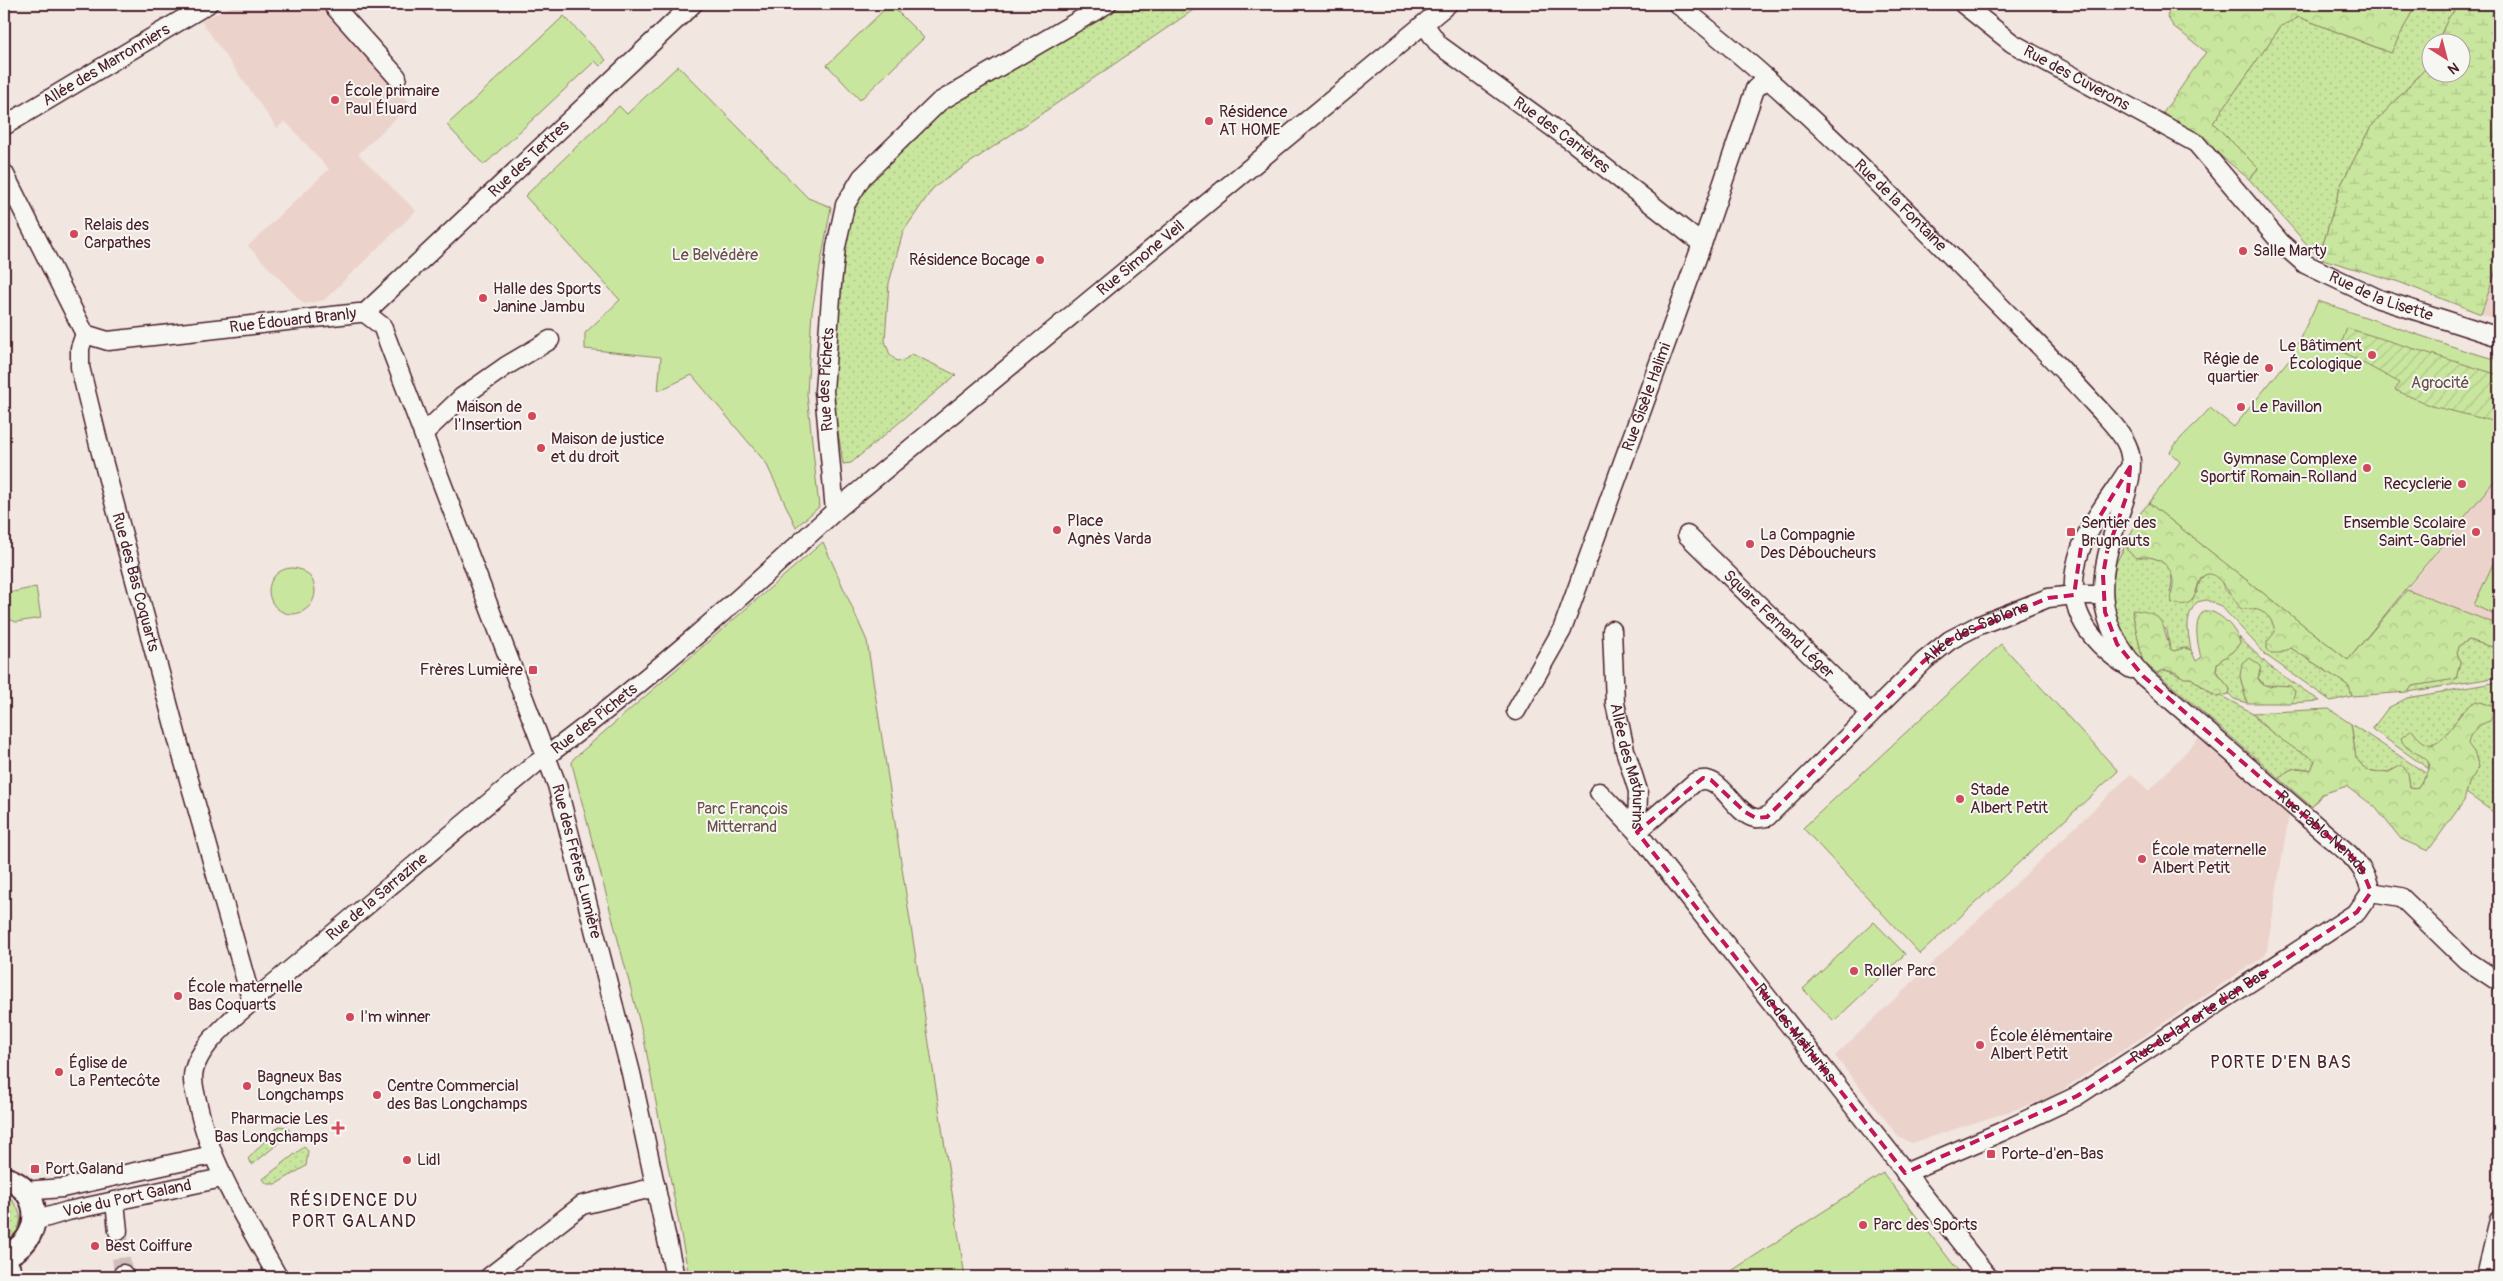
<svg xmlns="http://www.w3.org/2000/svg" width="2503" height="1281" viewBox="0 0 2503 1281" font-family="Pangolin,sans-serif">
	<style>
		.built { fill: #ebd2ca }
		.grass { fill: url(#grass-dots); stroke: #8a8264 }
		.forest { fill: url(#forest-crowns); stroke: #8a8264 }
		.wetland { fill: url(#wetland-marsh); stroke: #8a8264 }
		.park { fill: #c9e69e; stroke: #8a8264 }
		.garden { fill: url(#garden-furrows); stroke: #8a8264 }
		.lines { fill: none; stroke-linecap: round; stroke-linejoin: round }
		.minor-tunnel { stroke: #d0bebc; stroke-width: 18; stroke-dasharray: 18 9; stroke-linecap: butt }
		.minor-casing { stroke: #4a1f2b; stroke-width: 21 }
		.tertiary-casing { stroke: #4a1f2b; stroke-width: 26 }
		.minor { stroke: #f6f6f2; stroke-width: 18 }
		.tertiary { stroke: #f6f6f2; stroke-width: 22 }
		.marked { fill: none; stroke: #c2185b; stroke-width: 4; stroke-dasharray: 10 6; stroke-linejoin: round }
		.poi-dot { fill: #d1495b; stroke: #f6f6f2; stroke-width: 2 }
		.labels { text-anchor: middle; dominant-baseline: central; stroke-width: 4; stroke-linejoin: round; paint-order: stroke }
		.street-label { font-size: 16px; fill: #4a1f2b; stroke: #f6f6f2 }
		.poi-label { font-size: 16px; fill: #4a1f2b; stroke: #f6f6f2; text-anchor: start }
		.park-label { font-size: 16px; fill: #6a5148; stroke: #f6f6f2 }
		.neighbourhood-label { font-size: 18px; letter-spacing: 1px; fill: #4a1f2b; stroke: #f6f6f2 }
	</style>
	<defs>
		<pattern id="grass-dots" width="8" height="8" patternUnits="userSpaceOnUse" patternTransform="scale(1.25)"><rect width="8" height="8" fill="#c9e69e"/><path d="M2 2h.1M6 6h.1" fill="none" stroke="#aec588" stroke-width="1.8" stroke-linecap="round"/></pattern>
		<pattern id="forest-crowns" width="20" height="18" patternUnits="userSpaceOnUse" patternTransform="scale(1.25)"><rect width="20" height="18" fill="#c9e69e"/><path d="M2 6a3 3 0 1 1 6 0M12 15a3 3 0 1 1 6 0" fill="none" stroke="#aec588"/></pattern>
		<pattern id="wetland-marsh" width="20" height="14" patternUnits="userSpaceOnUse" patternTransform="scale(1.25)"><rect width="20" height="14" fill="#c9e69e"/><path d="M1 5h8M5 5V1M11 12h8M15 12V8" fill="none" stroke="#aec588"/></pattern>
		<pattern id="garden-furrows" width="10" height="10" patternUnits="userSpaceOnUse" patternTransform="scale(1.25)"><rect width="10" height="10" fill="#c9e69e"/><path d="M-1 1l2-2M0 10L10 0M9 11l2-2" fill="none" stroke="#aec588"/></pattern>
	</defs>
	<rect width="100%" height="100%" fill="#f1e6e0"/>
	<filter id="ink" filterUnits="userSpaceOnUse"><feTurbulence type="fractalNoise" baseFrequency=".02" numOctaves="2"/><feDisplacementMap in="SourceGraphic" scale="10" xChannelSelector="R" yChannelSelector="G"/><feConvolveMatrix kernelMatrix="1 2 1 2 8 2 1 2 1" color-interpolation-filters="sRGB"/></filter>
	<g filter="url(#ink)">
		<path class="built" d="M 237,4 L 317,4 L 411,104 L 358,154 L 416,211 L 324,300 L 304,304 L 248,246 L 329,169 L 285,121 L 277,128 L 201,21 Z
			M 2499,262 L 2499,320 L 2481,314 Z
			M 2499,475 L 2499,625 L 2407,590 Z
			M 2199,738 L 2289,814 L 2266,955 L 2050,1098 L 1912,1143 L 1900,1138 L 1835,1056 L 2131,774 L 2149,791 Z"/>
		<path class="grass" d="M 1124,4 L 1202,4 L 933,188 L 903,232 L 889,283 L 885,341 L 890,355 L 897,361 L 904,360 L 912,354 L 956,375 L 851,463 L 843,464 L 832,393 L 842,268 L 851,213 L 858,197 L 879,170 L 945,108 Z
			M 2416,4 L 2461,4 L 2449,17 L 2437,42 L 2430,42 L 2430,57 L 2425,69 L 2370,128 L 2340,187 L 2319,258 L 2249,179 L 2258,169 L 2213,123 L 2281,26 L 2299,17 L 2390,53 Z
			M 2126,544 L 2129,552 C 2154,558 2179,559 2170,593 L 2197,593 C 2198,583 2205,565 2218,576 C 2222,581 2223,589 2228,593 C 2239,601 2256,603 2266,613 C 2276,623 2277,640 2280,653 L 2291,648 L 2349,686 L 2352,696 L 2331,701 L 2267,656 L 2221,606 L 2206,600 L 2197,602 C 2184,617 2188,632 2191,650 L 2184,648 L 2174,651 L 2170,649 L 2167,630 L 2132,610 L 2143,662 L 2132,651 L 2118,630 L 2111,597 L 2114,567 Z
			M 2239,637 L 2269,666 L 2320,701 L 2290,703 L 2293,699 L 2295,691 L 2290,686 L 2265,685 L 2258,678 L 2261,671 L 2240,676 L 2247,703 L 2234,699 L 2229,694 L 2230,689 L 2216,671 L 2217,663 L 2233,651 L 2240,643 Z
			M 2469,640 L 2499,649 L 2499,677 L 2408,692 L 2412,686 L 2456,678 L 2460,662 L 2457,652 L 2460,645 Z
			M 2164,670 C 2174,672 2181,678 2191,678 L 2212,695 L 2221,696 L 2253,713 L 2259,723 L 2297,750 L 2307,753 L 2315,761 L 2311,770 C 2296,766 2289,767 2280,779 L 2157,673 Z
			M 2499,682 L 2499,816 L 2466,793 L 2469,783 L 2479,767 L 2474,752 L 2467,744 L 2469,737 L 2480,724 L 2461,712 L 2447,737 L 2430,745 L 2419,740 L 2412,730 L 2408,748 L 2428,760 L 2429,769 L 2372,729 L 2388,708 L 2407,698 Z
			M 2351,724 L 2427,774 L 2417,788 L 2410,787 L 2408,773 L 2393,769 L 2387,773 L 2366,770 L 2356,758 Z
			M 279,1126 L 287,1127 L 291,1133 L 252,1165 L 248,1159 Z
			M 304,1147 L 308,1151 L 306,1166 L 276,1184 L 267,1184 L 263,1179 Z
			M 4,1194 C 23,1204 28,1233 4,1241 Z"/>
		<path class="forest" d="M 2171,4 L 2416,4 L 2391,53 L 2299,17 L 2281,26 L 2213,123 L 2258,168 L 2249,179 L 2189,130 L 2163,113 L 2206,52 L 2173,26 L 2167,16 Z
			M 2149,503 L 2348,660 L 2407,590 L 2499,625 L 2499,649 L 2469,640 L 2460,645 L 2457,652 L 2460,662 L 2456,679 L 2412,686 L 2408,692 L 2352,696 L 2349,686 L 2291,648 L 2280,653 L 2271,653 L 2267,649 L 2267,642 L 2275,632 C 2272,613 2259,607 2241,609 C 2234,600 2218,572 2208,574 C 2190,577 2205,612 2172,603 C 2170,593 2174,588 2173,580 C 2170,561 2152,554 2136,558 L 2129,552 L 2126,544 L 2141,512 Z
			M 2132,610 C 2164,612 2162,623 2170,649 L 2174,651 L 2184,648 L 2191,650 L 2196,661 L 2201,658 C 2198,645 2192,621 2204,611 C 2218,609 2237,629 2240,643 L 2233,651 L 2217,663 L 2216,671 L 2230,689 L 2229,694 L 2217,697 L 2191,678 L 2184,678 L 2175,672 L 2164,670 L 2157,673 L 2143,662 Z
			M 2250,658 L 2261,666 L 2258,678 L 2261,683 L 2270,687 L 2276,685 L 2290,686 L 2295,691 L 2293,699 L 2290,703 L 2247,703 L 2240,676 L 2242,663 Z
			M 2477,701 L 2493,706 L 2494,713 L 2490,721 C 2479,724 2469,732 2468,744 L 2474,752 L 2479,767 L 2469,783 L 2464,801 L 2428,851 L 2401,839 L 2375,807 L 2347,786 L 2322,794 L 2312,807 L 2280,779 C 2289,767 2296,767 2311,770 L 2315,761 C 2307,753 2303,754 2295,749 C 2280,738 2262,727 2253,713 L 2329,709 L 2351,724 L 2356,758 L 2366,770 L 2387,773 L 2402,765 L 2408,773 L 2410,787 L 2417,788 L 2426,777 L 2430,765 C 2425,752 2404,753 2401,738 L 2412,730 C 2442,771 2449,713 2477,701 Z"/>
		<path class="wetland" d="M 2461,4 L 2499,4 L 2499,262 L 2481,314 L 2399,282 L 2319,258 L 2340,187 L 2370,128 L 2425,69 L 2430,57 L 2430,72 L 2460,72 L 2460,42 L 2437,42 L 2449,17 Z"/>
		<path class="park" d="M 890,4 L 924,38 L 860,100 L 827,65 Z
			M 564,16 L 606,60 L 600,66 L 595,61 L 484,165 L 447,125 Z
			M 678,66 L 808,198 L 831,207 L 812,311 L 807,394 L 819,507 L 796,527 L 766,463 L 692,375 L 658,391 L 661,357 L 585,349 L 585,333 L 620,300 L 525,196 L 619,106 L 627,114 Z
			M 2318,301 L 2469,352 L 2499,360 L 2499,475 L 2348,660 L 2149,503 L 2180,462 L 2170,452 C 2180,436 2197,424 2210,408 L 2234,427 L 2291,357 Z
			M 823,542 L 867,641 L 965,1277 L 689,1277 L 644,1039 L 572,764 L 573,759 Z
			M 2499,551 L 2499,617 L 2474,605 Z
			M269 591a23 23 0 1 1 46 0a23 23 0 1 1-46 0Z
			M 36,587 L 41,618 L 16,622 L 7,618 L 4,594 Z
			M 2001,644 L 2118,771 L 1920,954 L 1803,828 Z
			M 1874,922 L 1905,954 L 1834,1021 L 1803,989 Z
			M 1883,1173 L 1963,1277 L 1722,1277 Z"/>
		<path class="garden" d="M 2347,328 L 2499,375 L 2499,413 L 2496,422 L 2432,406 L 2395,390 L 2400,383 L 2339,350 Z"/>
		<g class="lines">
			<path class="minor-tunnel" d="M 118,1231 L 123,1274"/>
			<g class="minor-casing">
				<g id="minor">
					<path d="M 332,4 L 397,77"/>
					<path id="s1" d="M 1677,4 C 1802,100 1910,215 2021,327 C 2047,353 2072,380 2097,407 C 2107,418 2121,431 2127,445 C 2136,465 2128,491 2121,510 C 2097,578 2091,619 2143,676 L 2349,854 C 2361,866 2367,876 2371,892"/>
					<path id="s2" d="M 1963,4 L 2012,43 L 2196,143 L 2281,243 L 2305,264 L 2379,299 L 2499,337"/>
					<path id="s3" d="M 1424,24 L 1439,45 L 1574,143 L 1702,244"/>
					<path id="s4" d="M 4,126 L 208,4"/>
					<path d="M 4,173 L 85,334"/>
					<path id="s5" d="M 365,313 L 693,4"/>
					<path id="s6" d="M 85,334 L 108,341 L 359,313 L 365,313 L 382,326 L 557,785 L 631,1073 L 675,1277"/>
					<path id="s7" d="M 85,334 L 80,348 L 80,367 L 101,453 L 180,748 L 252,1002"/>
					<path d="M 424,433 L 462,397 L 506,366 L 550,340"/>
					<path d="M 2128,470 C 2113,494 2091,520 2081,548 C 2061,604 2084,639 2131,669"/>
					<path id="s8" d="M 835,511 L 824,391 L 832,284 L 836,247 L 845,205 L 862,177 L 939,102 L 1107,4"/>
					<path id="s9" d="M 1687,535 L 1870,713"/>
					<path id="s10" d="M 1612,630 L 1615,703 L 1625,750 L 1638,791 L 1637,832 L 1695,782 C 1721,770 1732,813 1755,818 C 1759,819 1764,817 1767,817 L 1924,661 L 1950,640 L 1977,626 L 2048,598 L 2074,595 L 2103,595"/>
					<path id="s11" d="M 1516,711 L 1562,630 L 1702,244 L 1755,89 L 1767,78"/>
					<path id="s12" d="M 1599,792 L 1637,832 L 1988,1277"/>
					<path d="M 2371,892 L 2401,897 L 2466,960 L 2499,982"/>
					<path id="s13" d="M 1905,1173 L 2001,1132 L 2077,1096 L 2357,912 L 2371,892"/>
					<path d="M 25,1191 L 62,1188 L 212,1155"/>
					<path d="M 115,1202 L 118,1231"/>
					<path id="s14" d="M 34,1221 L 68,1211 L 222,1178"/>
					<path d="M 123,1274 L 125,1277"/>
					<path id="s15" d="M 278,1277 C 246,1220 210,1165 197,1101 C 195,1092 191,1080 194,1070 C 200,1048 219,1032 235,1016 L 534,765 C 640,688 738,600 835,511 L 1448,4"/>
					<path d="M 489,1277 L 582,1205 L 656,1187"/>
					<path d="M 2486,1277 L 2499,1220"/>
				</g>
			</g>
			<g class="tertiary-casing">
				<path id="tertiary" d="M 4,1178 C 46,1190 43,1242 4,1256
					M 4,1258 L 12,1277"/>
			</g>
			<use href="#minor" class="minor"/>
			<use href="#tertiary" class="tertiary"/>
		</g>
	</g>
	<path class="marked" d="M 2130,467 L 2128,492 L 2107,552 L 2103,575 L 2105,612 L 2117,644 L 2143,676 L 2349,854 L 2360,865 L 2371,892 L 2357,912 L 2077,1096 L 1905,1173 L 1637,832 L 1703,778 L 1711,780 L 1745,812 L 1756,818 L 1767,817 L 1924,661 L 1950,640 L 2048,598 L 2074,595 L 2081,547 Z"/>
	<g class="poi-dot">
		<circle cx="335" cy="100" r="5"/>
		<circle cx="1209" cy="121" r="5"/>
		<circle cx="74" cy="234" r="5"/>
		<circle cx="2243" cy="251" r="5"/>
		<circle cx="1040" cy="260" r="5"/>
		<circle cx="483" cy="298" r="5"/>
		<circle cx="2372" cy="355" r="5"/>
		<circle cx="2269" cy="368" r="5"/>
		<circle cx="2241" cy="407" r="5"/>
		<circle cx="532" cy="416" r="5"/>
		<circle cx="541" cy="448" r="5"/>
		<circle cx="2367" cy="468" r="5"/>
		<circle cx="2462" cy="484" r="5"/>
		<circle cx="1057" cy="530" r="5"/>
		<rect x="2066" y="527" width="10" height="10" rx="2.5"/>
		<circle cx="2476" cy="532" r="5"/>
		<circle cx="1750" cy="544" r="5"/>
		<rect x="528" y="665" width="10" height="10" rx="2.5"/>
		<circle cx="1960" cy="799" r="5"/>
		<circle cx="2142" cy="859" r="5"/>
		<circle cx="1854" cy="971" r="5"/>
		<circle cx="178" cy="996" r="5"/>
		<circle cx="350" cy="1017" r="5"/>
		<circle cx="1980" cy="1045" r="5"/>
		<circle cx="59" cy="1072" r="5"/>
		<circle cx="247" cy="1086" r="5"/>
		<circle cx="377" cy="1095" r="5"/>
		<path d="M335.5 1120.5h5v5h5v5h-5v5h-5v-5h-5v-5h5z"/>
		<rect x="1986" y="1149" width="10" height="10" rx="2.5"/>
		<circle cx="407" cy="1160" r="5"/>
		<rect x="30" y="1164" width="10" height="10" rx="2.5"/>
		<circle cx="1863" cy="1225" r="5"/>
		<circle cx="95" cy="1246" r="5"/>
	</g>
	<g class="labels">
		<g class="street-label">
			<text stroke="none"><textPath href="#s4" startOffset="119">Allée des Marronniers</textPath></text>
			<text stroke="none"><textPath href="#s2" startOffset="136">Rue des Cuverons</textPath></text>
			<text stroke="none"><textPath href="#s3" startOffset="178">Rue des Carrières</textPath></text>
			<text stroke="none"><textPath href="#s5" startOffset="225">Rue des Tertres</textPath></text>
			<text stroke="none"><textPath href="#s1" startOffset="301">Rue de la Fontaine</textPath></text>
			<text stroke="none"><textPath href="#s15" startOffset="1476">Rue Simone Veil</textPath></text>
			<text stroke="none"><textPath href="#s2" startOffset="518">Rue de la Lisette</textPath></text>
			<text stroke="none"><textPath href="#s6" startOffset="210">Rue Édouard Branly</textPath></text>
			<text stroke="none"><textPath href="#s8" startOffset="132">Rue des Pichets</textPath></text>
			<text stroke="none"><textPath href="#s11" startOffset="341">Rue Gisèle Halimi</textPath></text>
			<text stroke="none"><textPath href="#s7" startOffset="256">Rue des Bas Coquarts</textPath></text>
			<text stroke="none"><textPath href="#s9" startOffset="128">Square Fernand Léger</textPath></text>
			<text stroke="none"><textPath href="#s10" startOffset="649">Allée des Sablons</textPath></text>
			<text stroke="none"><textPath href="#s15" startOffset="761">Rue des Pichets</textPath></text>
			<text stroke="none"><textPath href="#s10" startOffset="138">Allée des Mathurins</textPath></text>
			<text stroke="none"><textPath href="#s1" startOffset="1116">Rue Pablo Neruda</textPath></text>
			<text stroke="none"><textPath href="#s6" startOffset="874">Rue des Frères Lumière</textPath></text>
			<text stroke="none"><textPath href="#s15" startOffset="480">Rue de la Sarrazine</textPath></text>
			<text stroke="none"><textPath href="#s13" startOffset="334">Rue de la Porte d'en Bas</textPath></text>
			<text stroke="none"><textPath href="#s12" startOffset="311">Rue des Mathurins</textPath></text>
			<text stroke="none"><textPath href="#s14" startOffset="96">Voie du Port Galand</textPath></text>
		</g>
		<g class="poi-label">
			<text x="345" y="91">École primaire<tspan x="345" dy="18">Paul Éluard</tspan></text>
			<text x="1219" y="112">Résidence<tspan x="1219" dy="18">AT HOME</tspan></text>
			<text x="84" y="225">Relais des<tspan x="84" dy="18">Carpathes</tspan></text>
			<text x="2253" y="251">Salle Marty</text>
			<text x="1030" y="260" text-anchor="end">Résidence Bocage</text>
			<text x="493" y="289">Halle des Sports<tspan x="493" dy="18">Janine Jambu</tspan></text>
			<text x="2362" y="346" text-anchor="end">Le Bâtiment<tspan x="2362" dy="18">Écologique</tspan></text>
			<text x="2259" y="359" text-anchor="end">Régie de<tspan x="2259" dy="18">quartier</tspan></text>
			<text x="522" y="407" text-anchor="end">Maison de<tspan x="522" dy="18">l'Insertion</tspan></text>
			<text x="2251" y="407">Le Pavillon</text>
			<text x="551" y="439">Maison de justice<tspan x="551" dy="18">et du droit</tspan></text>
			<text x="2357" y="459" text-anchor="end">Gymnase Complexe<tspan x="2357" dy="18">Sportif Romain-Rolland</tspan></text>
			<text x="2452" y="484" text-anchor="end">Recyclerie</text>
			<text x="1067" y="521">Place<tspan x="1067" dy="18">Agnès Varda</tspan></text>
			<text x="2081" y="523">Sentier des<tspan x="2081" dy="18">Brugnauts</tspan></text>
			<text x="2466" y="523" text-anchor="end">Ensemble Scolaire<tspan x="2466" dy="18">Saint-Gabriel</tspan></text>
			<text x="1760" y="535">La Compagnie<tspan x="1760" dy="18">Des Déboucheurs</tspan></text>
			<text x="523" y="670" text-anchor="end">Frères Lumière</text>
			<text x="1970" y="790">Stade<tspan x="1970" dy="18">Albert Petit</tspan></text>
			<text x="2152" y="850">École maternelle<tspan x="2152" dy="18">Albert Petit</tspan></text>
			<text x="1864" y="971">Roller Parc</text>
			<text x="188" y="987">École maternelle<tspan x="188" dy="18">Bas Coquarts</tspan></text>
			<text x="360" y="1017">I'm winner</text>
			<text x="1990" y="1036">École élémentaire<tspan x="1990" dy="18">Albert Petit</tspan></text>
			<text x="69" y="1063">Église de<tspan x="69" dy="18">La Pentecôte</tspan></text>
			<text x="257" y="1077">Bagneux Bas<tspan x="257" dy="18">Longchamps</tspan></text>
			<text x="387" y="1086">Centre Commercial<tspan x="387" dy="18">des Bas Longchamps</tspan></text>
			<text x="328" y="1119" text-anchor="end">Pharmacie Les<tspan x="328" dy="18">Bas Longchamps</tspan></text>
			<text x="2001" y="1154">Porte-d'en-Bas</text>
			<text x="417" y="1160">Lidl</text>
			<text x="45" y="1169">Port Galand</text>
			<text x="1873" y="1225">Parc des Sports</text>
			<text x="105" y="1246">Best Coiffure</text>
		</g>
		<g class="park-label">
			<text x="715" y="255">Le Belvédère</text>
			<text x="2440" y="383">Agrocité</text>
			<text x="742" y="809">Parc François<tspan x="742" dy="18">Mitterrand</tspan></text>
		</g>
		<g class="neighbourhood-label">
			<text x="2281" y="1062">PORTE D'EN BAS</text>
			<text x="354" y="1200">RÉSIDENCE DU<tspan x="354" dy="21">PORT GALAND</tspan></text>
		</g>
	</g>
	<rect width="2503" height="1281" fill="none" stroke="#f6f6f2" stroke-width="20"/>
	<rect x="10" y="10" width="2483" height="1261" fill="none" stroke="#4a1f2b" stroke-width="2" filter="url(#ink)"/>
	<g transform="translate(2446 58) rotate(144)"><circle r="24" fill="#f6f6f2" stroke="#b1a0a2"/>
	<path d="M0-4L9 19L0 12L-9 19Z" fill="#d1495b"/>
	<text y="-8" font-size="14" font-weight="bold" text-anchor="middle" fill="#4a1f2b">N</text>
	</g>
</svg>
